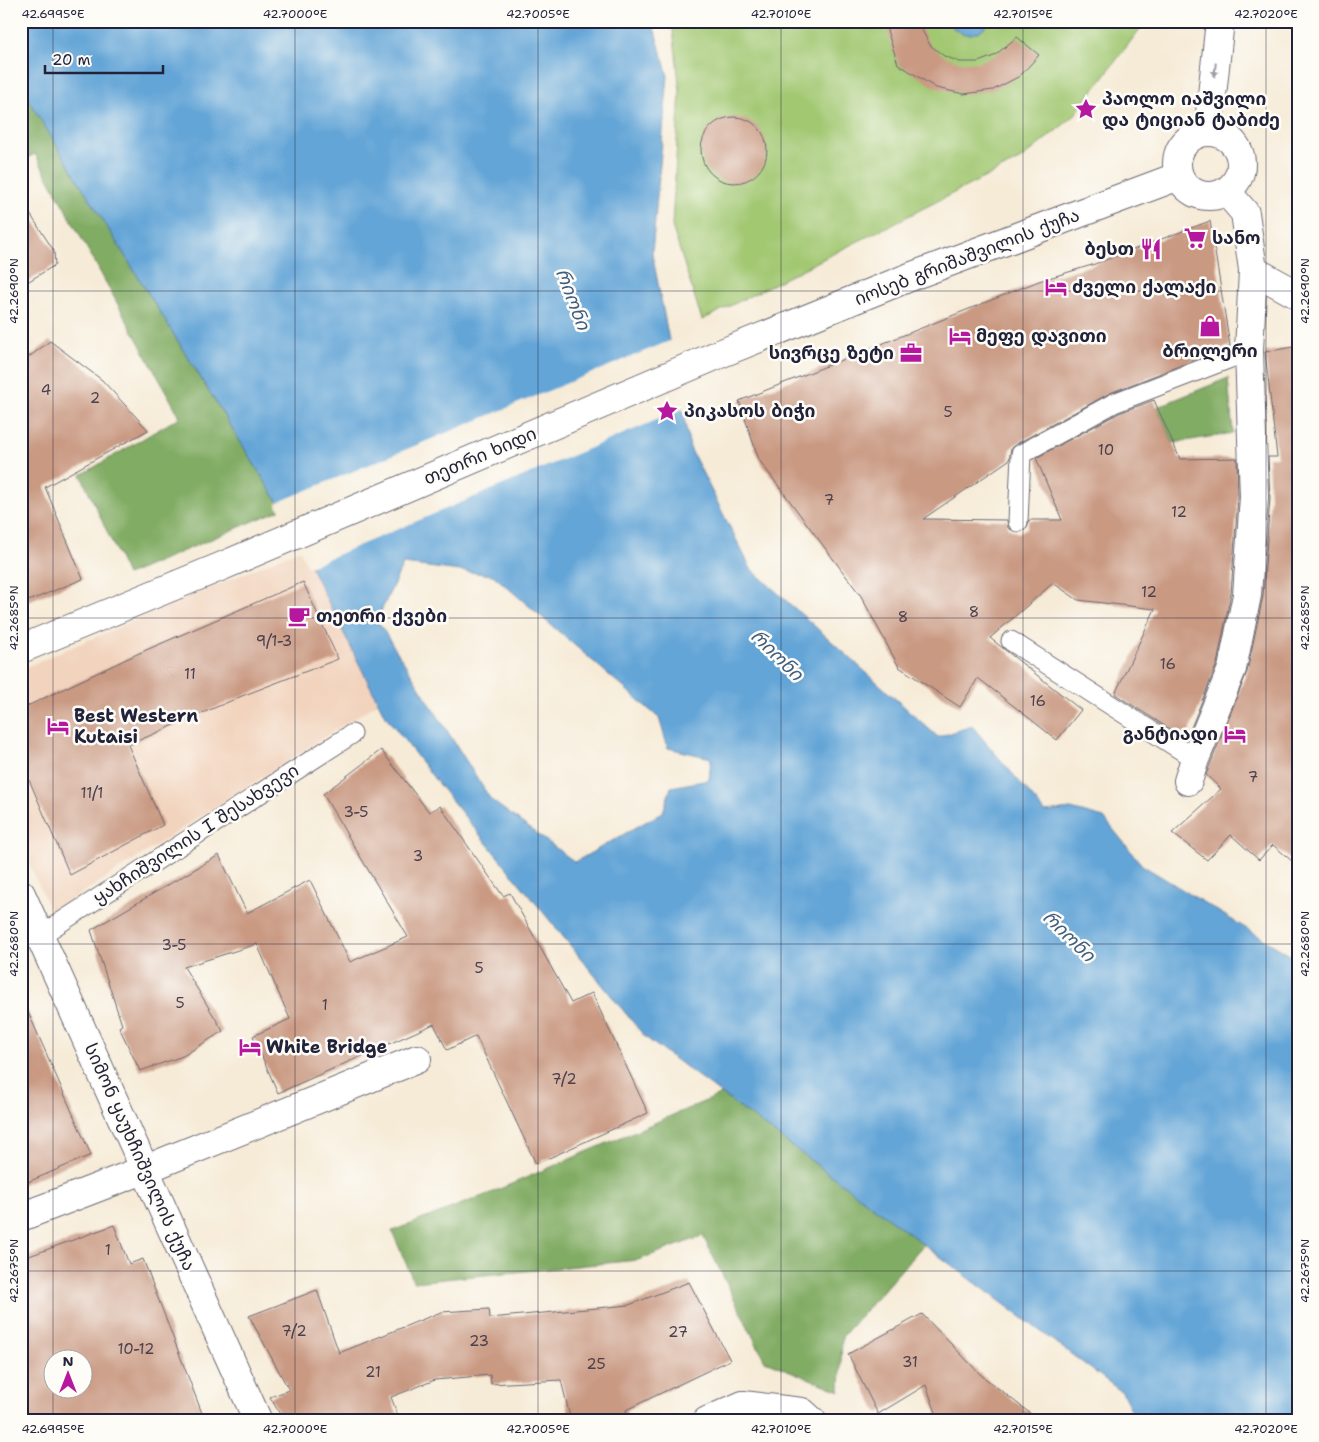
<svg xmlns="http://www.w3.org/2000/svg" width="1319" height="1442" viewBox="0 0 1319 1442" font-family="'Shantell Sans','Noto Sans Georgian',sans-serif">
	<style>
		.built { fill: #f2d4be }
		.green { fill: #a2c872; stroke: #627556 }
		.forest { fill: #81ac64; stroke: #526750 }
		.water { fill: #63a5d7; stroke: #426489; fill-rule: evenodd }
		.pier { fill: #f6ebd7 }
		.building { fill: #c99982; fill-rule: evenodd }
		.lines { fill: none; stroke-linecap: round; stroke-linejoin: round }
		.lane-casing { stroke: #6c6872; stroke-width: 21 }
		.street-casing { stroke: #6c6872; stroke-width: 30 }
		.lane { stroke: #fff; stroke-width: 19 }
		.street { stroke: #fff; stroke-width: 28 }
		.oneway { fill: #9c9ca7 }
		.ticks { fill: none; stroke: #22223b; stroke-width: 1; stroke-opacity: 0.45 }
		.labels { text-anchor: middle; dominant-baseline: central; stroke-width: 5; stroke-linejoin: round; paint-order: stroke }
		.number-label { font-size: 15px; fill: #4c404d }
		.poi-label { font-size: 18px; font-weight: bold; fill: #22223b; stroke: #fdfcf7; text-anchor: start }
		.street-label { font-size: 18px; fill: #22223b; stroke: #fdfcf7 }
		.water-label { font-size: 19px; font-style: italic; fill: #3f5d81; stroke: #fdfcf7 }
		.neatline { fill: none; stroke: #22223b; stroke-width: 2 }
		.ticks-label { font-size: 12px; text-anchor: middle; fill: #22223b }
	</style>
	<rect width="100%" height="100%" fill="#fdfcf7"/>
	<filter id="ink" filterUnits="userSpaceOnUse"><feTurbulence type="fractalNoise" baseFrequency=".02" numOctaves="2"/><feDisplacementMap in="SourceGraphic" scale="10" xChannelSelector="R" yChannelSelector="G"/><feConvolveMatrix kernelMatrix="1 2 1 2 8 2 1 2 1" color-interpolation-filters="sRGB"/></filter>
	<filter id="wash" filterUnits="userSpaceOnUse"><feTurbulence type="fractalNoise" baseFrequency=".0096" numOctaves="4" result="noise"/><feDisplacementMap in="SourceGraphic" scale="20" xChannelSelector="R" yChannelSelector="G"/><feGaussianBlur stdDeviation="1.12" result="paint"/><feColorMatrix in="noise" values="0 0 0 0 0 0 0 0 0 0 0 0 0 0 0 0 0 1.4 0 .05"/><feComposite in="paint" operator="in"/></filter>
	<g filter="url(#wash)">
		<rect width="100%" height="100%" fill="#f6ebd7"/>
		<path class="built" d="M 303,548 L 378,703 L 51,913 L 21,846 L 21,669 Z"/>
		<path class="green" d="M 672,21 L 1146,21 L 1073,117 L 1021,159 L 702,320 L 672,226 L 680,91 Z"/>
		<path class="forest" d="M 21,88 L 282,509 L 127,575 L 81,475 L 180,417 L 35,154 L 21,161 Z
			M 1228,378 L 1233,433 L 1173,443 L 1157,407 Z
			M 722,1094 L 924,1244 L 842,1337 L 840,1391 L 765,1361 L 703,1236 L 638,1260 L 414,1282 L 392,1231 L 488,1194 Z"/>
		<path class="water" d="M 21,21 L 652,21 L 668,76 L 652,253 L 690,448 L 751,569 L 938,737 L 972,726 L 1045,812 L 1071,809 L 1104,818 L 1142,865 L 1298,960 L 1298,1421 L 1137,1421 L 1122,1392 L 645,1037 L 440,786 L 384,714 L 282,509 L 21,88 ZM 403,564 L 493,575 L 659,718 L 668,748 L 711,758 L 709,780 L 671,787 L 663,812 L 575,862 L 491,800 L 377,620 Z
			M 948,21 L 989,21 C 980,38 957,39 948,21 Z"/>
		<path class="pier" d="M 672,340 L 685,408 L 308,567 L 276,503 Z"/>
		<g id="blocks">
			<path class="building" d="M 884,21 L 917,21 L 930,45 L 944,56 L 960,62 L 978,62 L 994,56 L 1017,37 L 1039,55 L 1020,76 L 993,90 L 964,94 L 936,88 L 898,64 Z
				M701 150a33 33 0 1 1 66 0a33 33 0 1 1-66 0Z
				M 21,200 L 54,251 L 55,265 L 21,286 Z
				M 1210,221 L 1230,346 L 1110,393 L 1016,444 L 1011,448 L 1009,460 L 923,519 L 1007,520 L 1008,528 L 1018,533 L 1027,528 L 1029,520 L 1062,520 L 1036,458 L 1119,413 L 1154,400 L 1180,459 L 1237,458 L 1238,497 L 1231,593 L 1217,664 L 1188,735 L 1168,728 L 1115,694 L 1155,609 L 1078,600 L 1053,583 L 990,638 L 1081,710 L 1057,740 L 978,678 L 960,707 L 899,667 L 861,596 L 759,460 L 739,401 L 1039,281 L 1092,265 Z
				M 50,341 L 102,380 L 148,430 L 45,487 L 83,579 L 21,604 L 21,363 Z
				M 1298,346 L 1298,866 L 1273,845 L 1259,860 L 1231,835 L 1207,860 L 1172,833 L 1221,789 L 1206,775 L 1247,672 L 1263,596 L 1270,498 L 1268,457 L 1277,457 L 1265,352 Z
				M 303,582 L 338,659 L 242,696 L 128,745 L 163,825 L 70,875 L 21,761 L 21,709 L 137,654 Z
				M 381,750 L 429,812 L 440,806 L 503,896 L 510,893 L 571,1003 L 592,993 L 648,1113 L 536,1164 L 476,1036 L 447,1050 L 434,1024 L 278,1093 L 253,1036 L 290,1019 L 257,944 L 184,967 L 223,1031 L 183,1056 L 140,1071 L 119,1027 L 122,1025 L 91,930 L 219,855 L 247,913 L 310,880 L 350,962 L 408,937 L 323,794 Z
				M 21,996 L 91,1155 L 21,1185 Z
				M 114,1225 L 129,1264 L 143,1259 L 205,1421 L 21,1421 L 21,1259 ZM 52,1360 L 82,1360 L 82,1390 L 52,1390 Z
				M 689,1282 L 730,1360 L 626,1410 L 627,1415 L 610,1421 L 571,1421 L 561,1380 L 491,1384 L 490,1375 L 435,1380 L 391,1397 L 400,1421 L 284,1421 L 270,1397 L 289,1390 L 249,1316 L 317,1290 L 339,1353 L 441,1312 L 489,1309 L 490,1318 L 629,1305 Z
				M 922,1314 L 981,1375 L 1040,1421 L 939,1421 L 926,1385 L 878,1414 L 848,1354 Z"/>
		</g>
	</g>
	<g filter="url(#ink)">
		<use href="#blocks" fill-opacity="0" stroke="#6c6872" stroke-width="1"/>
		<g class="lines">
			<g class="lane-casing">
				<path id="lane" d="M 1018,522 L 1021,454 L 1114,403 L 1249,351
					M 1011,641 L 1195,759
					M 41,935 L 352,734"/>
			</g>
			<g class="street-casing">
				<path id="street" d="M 1208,132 L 1220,21
					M1177 164a32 32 0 1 1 64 0a32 32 0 1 1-64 0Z
					M 1226,191 L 1245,213 L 1253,270 L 1298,295
					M 21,649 L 220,567 L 722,353 L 915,275 L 1179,176
					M 1188,781 L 1195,759 L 1232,669 L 1247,595 L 1254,497 L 1249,351 L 1253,270
					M 21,894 L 258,1421
					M 21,1217 L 146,1169 L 417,1059
					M 707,1421 L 743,1405 L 802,1412 L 812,1421"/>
			</g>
			<use href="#lane" class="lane"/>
			<use href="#street" class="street"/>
		</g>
		<defs><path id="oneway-solid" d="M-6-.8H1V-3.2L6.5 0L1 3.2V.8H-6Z" transform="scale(1.25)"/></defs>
		<use class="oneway" href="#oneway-solid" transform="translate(1215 70) rotate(96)"/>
	</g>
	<path class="ticks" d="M 53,21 L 53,1360M 295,21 L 295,1421M 538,21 L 538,1421M 781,21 L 781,1421M 1023,21 L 1023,1421M 1266,21 L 1266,1421M 21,291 L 1298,291M 21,618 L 1298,618M 21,944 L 1298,944M 21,1271 L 1298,1271M 53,1390 L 53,1421"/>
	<defs>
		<g id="sight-bare" transform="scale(1.725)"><path d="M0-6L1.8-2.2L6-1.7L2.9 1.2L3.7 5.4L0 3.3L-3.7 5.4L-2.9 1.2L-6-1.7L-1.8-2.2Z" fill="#b5179e" stroke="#fdfcf7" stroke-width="2.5" paint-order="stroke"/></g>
		<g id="supermarket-bare" transform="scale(1.725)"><path d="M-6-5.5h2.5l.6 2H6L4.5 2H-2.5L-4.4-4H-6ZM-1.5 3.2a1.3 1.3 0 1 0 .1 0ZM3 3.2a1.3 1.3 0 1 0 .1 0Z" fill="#b5179e" stroke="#fdfcf7" stroke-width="2.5" paint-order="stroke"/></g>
		<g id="restaurant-bare" transform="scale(1.725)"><path d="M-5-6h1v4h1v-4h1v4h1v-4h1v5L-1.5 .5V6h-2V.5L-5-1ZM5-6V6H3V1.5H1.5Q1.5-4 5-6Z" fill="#b5179e" stroke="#fdfcf7" stroke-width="2.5" paint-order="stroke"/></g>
		<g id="hotel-bare" transform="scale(1.725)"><path d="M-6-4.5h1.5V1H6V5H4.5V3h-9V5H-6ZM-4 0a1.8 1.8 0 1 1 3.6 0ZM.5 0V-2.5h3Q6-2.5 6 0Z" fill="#b5179e" stroke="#fdfcf7" stroke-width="2.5" paint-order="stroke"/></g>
		<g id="shop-bare" transform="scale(1.725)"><path d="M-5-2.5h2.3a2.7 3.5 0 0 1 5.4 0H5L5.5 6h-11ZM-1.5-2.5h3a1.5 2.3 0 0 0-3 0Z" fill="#b5179e" stroke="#fdfcf7" stroke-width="2.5" paint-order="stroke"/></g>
		<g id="office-bare" transform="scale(1.725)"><path d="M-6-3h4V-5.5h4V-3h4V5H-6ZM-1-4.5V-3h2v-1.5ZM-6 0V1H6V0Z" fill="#b5179e" stroke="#fdfcf7" stroke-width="2.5" paint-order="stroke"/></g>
		<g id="cafe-bare" transform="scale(1.725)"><path d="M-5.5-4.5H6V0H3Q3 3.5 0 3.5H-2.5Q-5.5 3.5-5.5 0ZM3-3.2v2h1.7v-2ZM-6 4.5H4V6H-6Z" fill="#b5179e" stroke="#fdfcf7" stroke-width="2.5" paint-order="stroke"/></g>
	</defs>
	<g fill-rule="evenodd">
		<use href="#sight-bare" x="1086" y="109"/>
		<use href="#supermarket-bare" x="1195" y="238"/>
		<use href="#restaurant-bare" x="1151" y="249"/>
		<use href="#hotel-bare" x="1056" y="287"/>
		<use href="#shop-bare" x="1210" y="326"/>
		<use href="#hotel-bare" x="960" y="336"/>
		<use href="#office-bare" x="911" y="353"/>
		<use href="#sight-bare" x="667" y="411"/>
		<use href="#cafe-bare" x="299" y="616"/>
		<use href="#hotel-bare" x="58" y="726"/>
		<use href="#hotel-bare" x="1235" y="734"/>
		<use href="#hotel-bare" x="250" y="1047"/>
	</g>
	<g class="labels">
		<g class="number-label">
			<text x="46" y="390">4</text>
			<text x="95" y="398">2</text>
			<text x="948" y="412">5</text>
			<text x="1106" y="450">10</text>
			<text x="829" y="500">7</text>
			<text x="1179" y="512">12</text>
			<text x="1149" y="592">12</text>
			<text x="974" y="612">8</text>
			<text x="903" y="617">8</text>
			<text x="274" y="641">9/1-3</text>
			<text x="1168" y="664">16</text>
			<text x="190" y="674">11</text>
			<text x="1038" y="701">16</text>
			<text x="1253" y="777">7</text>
			<text x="92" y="793">11/1</text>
			<text x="356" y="812">3-5</text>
			<text x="418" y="856">3</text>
			<text x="174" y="945">3-5</text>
			<text x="479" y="968">5</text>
			<text x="180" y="1003">5</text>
			<text x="325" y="1005">1</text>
			<text x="564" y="1079">7/2</text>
			<text x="108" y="1250">1</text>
			<text x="294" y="1331">7/2</text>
			<text x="678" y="1332">27</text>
			<text x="479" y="1341">23</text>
			<text x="136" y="1349">10-12</text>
			<text x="910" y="1362">31</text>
			<text x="596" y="1364">25</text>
			<text x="373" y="1372">21</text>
		</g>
		<g class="poi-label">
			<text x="1102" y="99">პაოლო იაშვილი<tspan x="1102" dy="21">და ტიციან ტაბიძე</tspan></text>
			<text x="1212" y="238">სანო</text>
			<text x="1134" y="249" text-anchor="end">ბესთ</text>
			<text x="1072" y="287">ძველი ქალაქი</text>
			<text x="976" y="336">მეფე დავითი</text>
			<text x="1210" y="351" text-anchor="middle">Ბრილერი</text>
			<text x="894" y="353" text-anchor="end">სივრცე ზეტი</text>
			<text x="684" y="411">პიკასოს ბიჭი</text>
			<text x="316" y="616">თეთრი ქვები</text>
			<text x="74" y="716">Best Western<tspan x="74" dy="21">Kutaisi</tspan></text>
			<text x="1218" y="734" text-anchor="end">განტიადი</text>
			<text x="266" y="1047">White Bridge</text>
		</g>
		<g class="street-label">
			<text transform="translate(967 257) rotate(-21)">იოსებ გრიშაშვილის ქუჩა</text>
			<text transform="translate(480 456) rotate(-23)">თეთრი ხიდი</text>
			<text transform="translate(196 834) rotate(-33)">ყახჩიშვილის I შესახვევი</text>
			<text transform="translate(140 1157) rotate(66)">სიმონ ყაუხჩიშვილის ქუჩა</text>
		</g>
		<g class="water-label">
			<text transform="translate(573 299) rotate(69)">რიონი</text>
			<text transform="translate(777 655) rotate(44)">რიონი</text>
			<text transform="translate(1069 936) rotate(44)">რიონი</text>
		</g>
	</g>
	<rect width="1319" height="1442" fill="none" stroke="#fdfcf7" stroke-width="55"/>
	<g transform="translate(68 1374)"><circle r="24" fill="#fdfcf7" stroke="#a5a5ac"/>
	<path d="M0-4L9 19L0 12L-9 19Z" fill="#b5179e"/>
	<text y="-8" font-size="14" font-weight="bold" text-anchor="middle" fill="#22223b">N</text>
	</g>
	<path d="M45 65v8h118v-8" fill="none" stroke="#22223b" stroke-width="2.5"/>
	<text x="52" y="65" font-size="15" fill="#22223b" stroke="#fdfcf7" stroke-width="4" paint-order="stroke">20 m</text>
	<rect x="28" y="28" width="1264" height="1386" class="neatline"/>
	<g class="ticks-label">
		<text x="53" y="18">42.6995°E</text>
		<text x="295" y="18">42.7000°E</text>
		<text x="538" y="18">42.7005°E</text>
		<text x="781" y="18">42.7010°E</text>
		<text x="1023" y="18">42.7015°E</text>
		<text x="1266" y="18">42.7020°E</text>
		<text transform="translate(14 291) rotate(-90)" y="4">42.2690°N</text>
		<text transform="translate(1305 291) rotate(-90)" y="4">42.2690°N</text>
		<text transform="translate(14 618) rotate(-90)" y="4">42.2685°N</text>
		<text transform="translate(1305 618) rotate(-90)" y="4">42.2685°N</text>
		<text transform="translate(14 944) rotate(-90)" y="4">42.2680°N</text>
		<text transform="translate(1305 944) rotate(-90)" y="4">42.2680°N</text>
		<text transform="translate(14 1271) rotate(-90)" y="4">42.2675°N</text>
		<text transform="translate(1305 1271) rotate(-90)" y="4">42.2675°N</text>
		<text x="53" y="1433">42.6995°E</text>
		<text x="295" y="1433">42.7000°E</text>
		<text x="538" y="1433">42.7005°E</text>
		<text x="781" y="1433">42.7010°E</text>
		<text x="1023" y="1433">42.7015°E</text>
		<text x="1266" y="1433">42.7020°E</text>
	</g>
</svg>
